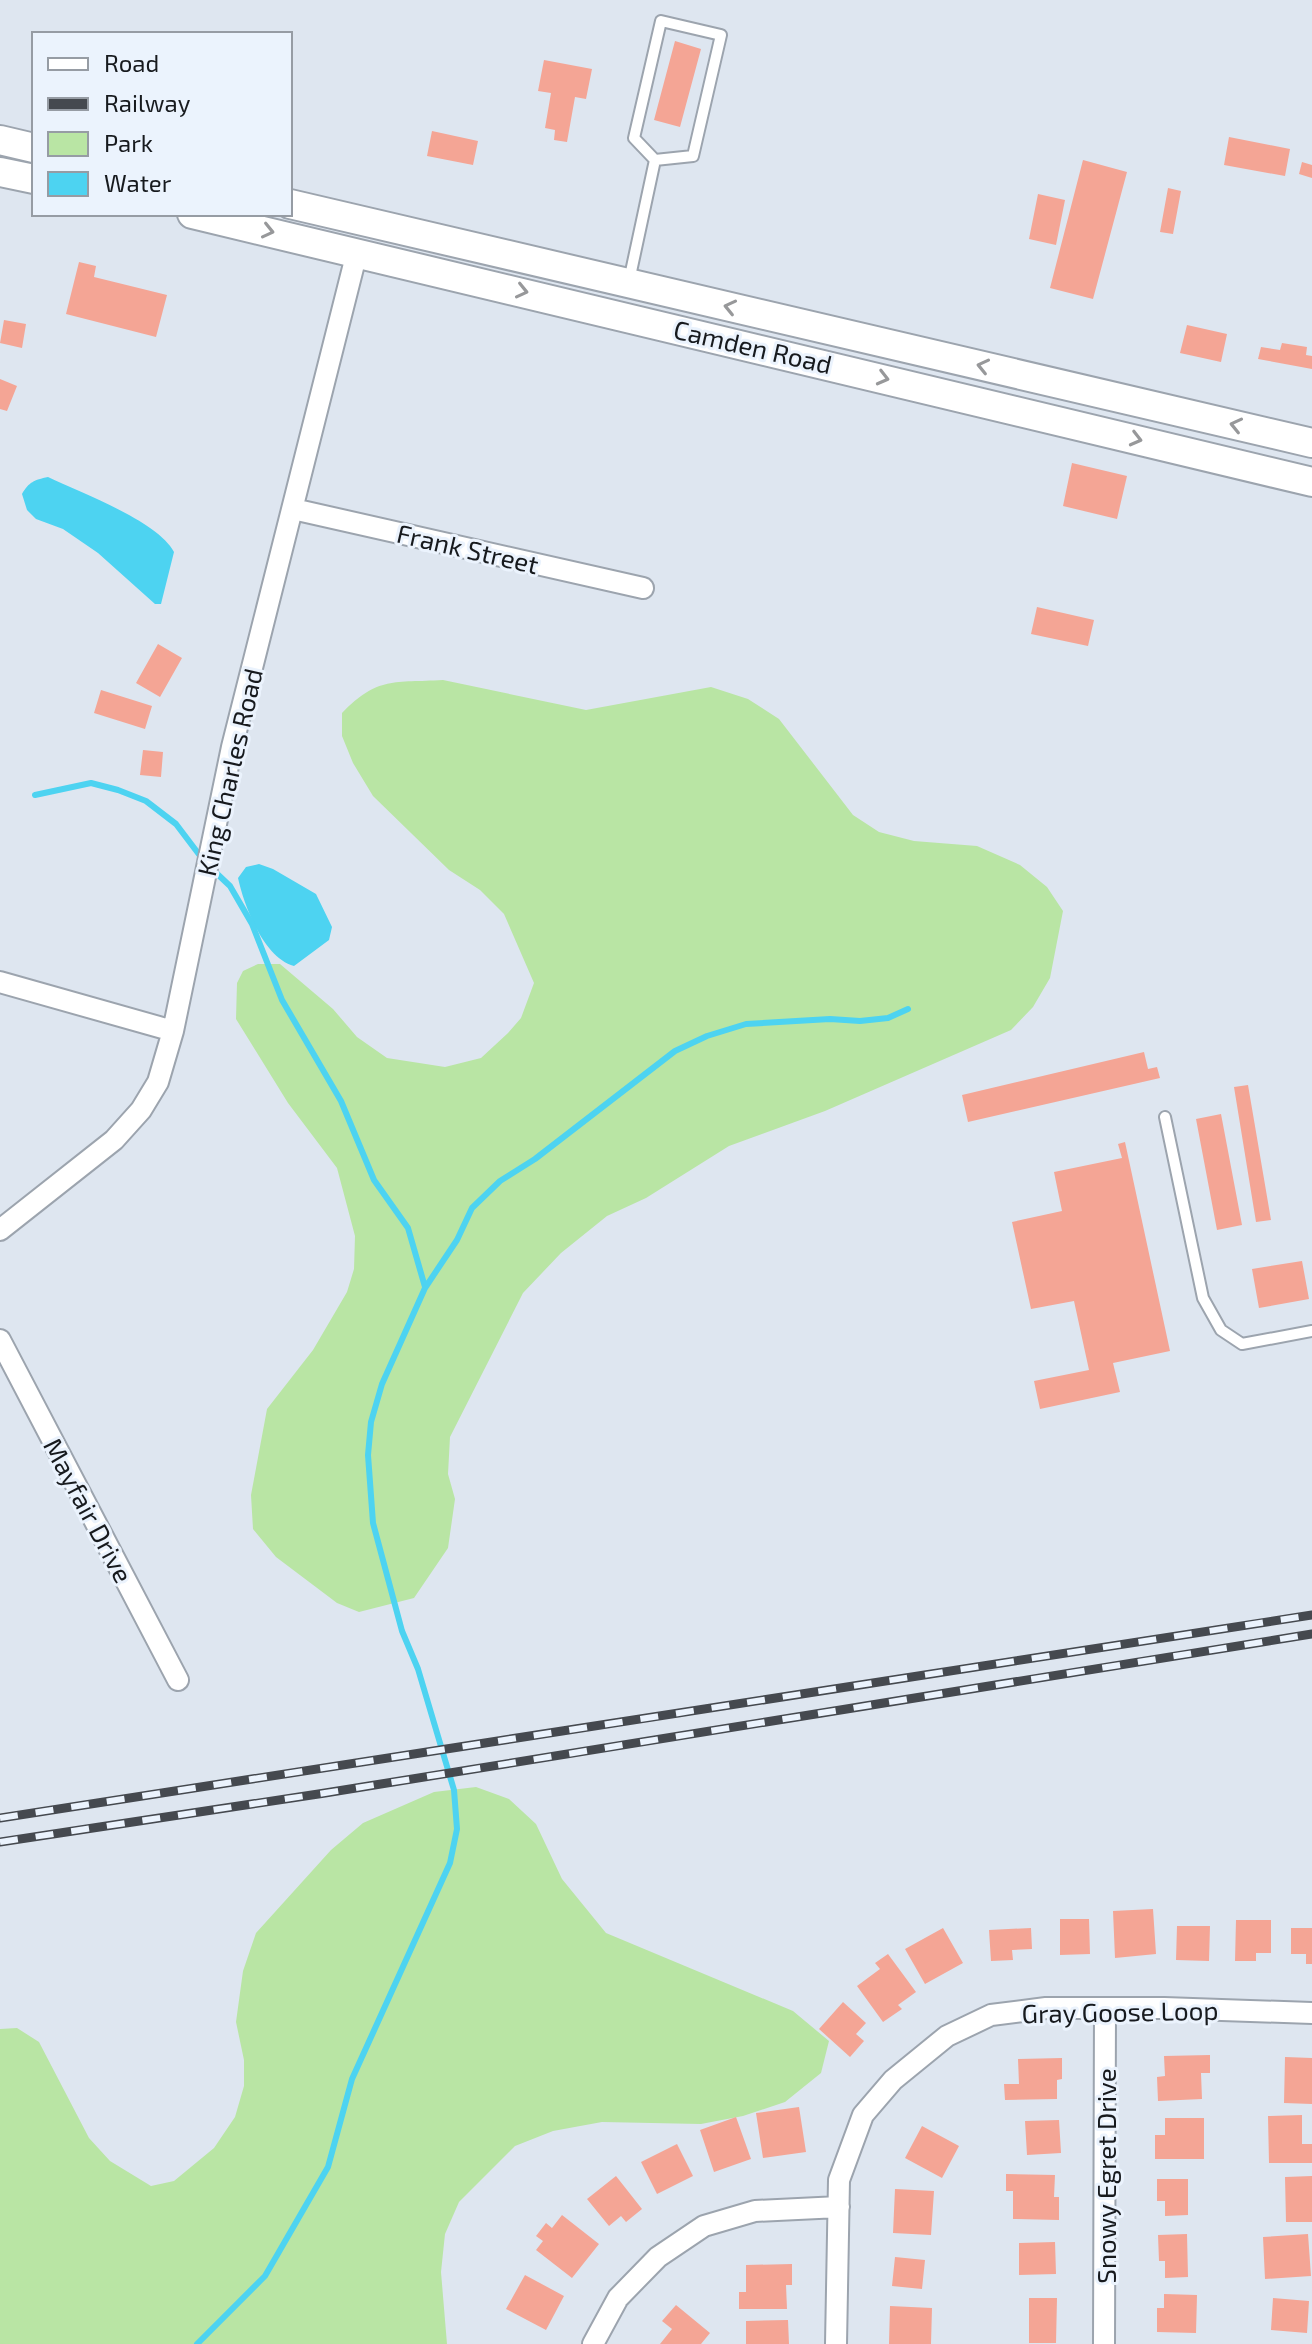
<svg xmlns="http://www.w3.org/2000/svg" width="1312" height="2344" viewBox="0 0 1312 2344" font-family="'Exo 2',sans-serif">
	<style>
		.green { fill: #b9e5a4 }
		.water { fill: #4dd3f1 }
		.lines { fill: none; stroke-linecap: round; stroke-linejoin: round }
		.stream { stroke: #4dd3f1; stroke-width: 6 }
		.building { fill: #f4a595 }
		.lane-casing { stroke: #9ca4ae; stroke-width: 14 }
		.street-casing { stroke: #9ca4ae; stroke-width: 24 }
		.secondary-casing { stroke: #9ca4ae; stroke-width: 32 }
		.lane { stroke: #fff; stroke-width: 10 }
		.street { stroke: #fff; stroke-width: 20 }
		.secondary { stroke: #fff; stroke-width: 28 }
		.rail-casing { stroke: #45494f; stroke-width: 9 }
		.rail { stroke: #ebf3fd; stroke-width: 6; stroke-dasharray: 18; stroke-linecap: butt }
		.oneway { stroke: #97989a }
		.labels { text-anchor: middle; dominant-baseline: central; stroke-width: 6; stroke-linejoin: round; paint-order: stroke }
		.street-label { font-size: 26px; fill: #171a1e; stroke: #ebf3fd }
	</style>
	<rect width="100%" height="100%" fill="#dee6f0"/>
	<path class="green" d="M 443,680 L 586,710 L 711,687 L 748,699 L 779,719 L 853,815 L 879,832 L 914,841 L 977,846 L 1020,865 L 1047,887 L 1063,911 L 1050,978 L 1033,1007 L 1011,1030 L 825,1111 L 729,1146 L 646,1198 L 607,1216 L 561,1253 L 523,1293 L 450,1437 L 448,1474 L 455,1499 L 448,1548 L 414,1598 L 359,1612 L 337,1603 L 276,1557 L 253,1529 L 251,1495 L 267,1409 L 313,1350 L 347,1292 L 354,1269 L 355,1236 L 337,1168 L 288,1103 L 236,1019 L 237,983 L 243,971 L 258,964 L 280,964 L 333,1009 L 357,1037 L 387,1058 L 445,1067 L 481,1058 L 508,1033 L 521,1018 L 534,983 L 504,914 L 480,890 L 449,870 L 373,796 L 353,763 L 342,736 L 342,713 C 378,676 394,683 443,680 Z
		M 476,1787 L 509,1799 L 536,1824 L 562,1879 L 606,1933 L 793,2011 L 829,2041 L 821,2073 L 785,2102 L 743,2116 L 701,2124 L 602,2122 L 553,2131 L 515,2146 L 459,2202 L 445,2234 L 441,2272 L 447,2344 L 0,2344 L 0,2029 L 17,2028 L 39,2042 L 89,2138 L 110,2161 L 151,2186 L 174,2181 L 214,2148 L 235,2117 L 244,2086 L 244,2060 L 236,2022 L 243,1971 L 256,1933 L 331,1850 L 363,1823 L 434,1792 Z"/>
	<path class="water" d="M 48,477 C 81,493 158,521 174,552 L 161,604 L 155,604 L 98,553 L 63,529 L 36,519 L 27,510 L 22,494 C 29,482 34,480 48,477 Z
		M 259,864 L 273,869 L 316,894 L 332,927 L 329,940 L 294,966 C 264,958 244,906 238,878 L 246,867 Z"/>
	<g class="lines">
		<path class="stream" d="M 35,795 L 91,783 L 118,790 L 146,801 L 176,824 L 204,861
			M 212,869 L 230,886 L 252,924 L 282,1000 L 341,1101 L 374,1180 L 408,1228 L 425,1287
			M 197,2344 L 265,2276 L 328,2167 L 352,2079 L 450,1863 L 457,1829 L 454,1790 L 418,1669 L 402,1631 L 373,1523 L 368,1455 L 371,1422 L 382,1384 L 425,1288 L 457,1240 L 472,1208 L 500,1181 L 535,1159 L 675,1051 L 707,1036 L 746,1024 L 830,1019 L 860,1021 L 888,1018 L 908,1009"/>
	</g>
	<path class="building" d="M 675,41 L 701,49 L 680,127 L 654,120 Z
		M 544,60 L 592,69 L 586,99 L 575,97 L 567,142 L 554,140 L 555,130 L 545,128 L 551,93 L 538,91 Z
		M 432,131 L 478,141 L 473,165 L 427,156 Z
		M 1229,137 L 1290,149 L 1285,176 L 1224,165 Z
		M 1083,160 L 1127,172 L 1093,299 L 1050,288 Z
		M 1302,162 L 1312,165 L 1312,178 L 1299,174 Z
		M 1168,188 L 1181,191 L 1173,234 L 1160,232 Z
		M 1038,194 L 1065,200 L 1056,245 L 1029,239 Z
		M 79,262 L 96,266 L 94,277 L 167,295 L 156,337 L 66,314 Z
		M 4,320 L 26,324 L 22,348 L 0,343 Z
		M 1187,325 L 1227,334 L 1221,362 L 1180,353 Z
		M 1282,343 L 1307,347 L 1306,355 L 1312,356 L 1312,369 L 1258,359 L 1261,347 L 1280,350 Z
		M 0,379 L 17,386 L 7,411 L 0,409 Z
		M 1072,463 L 1127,476 L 1117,519 L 1063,506 Z
		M 1037,607 L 1094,620 L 1088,646 L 1031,634 Z
		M 158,644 L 182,658 L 160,697 L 136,683 Z
		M 101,690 L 152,706 L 145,729 L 94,713 Z
		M 143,750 L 163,752 L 161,777 L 140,775 Z
		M 1144,1052 L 1148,1069 L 1157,1067 L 1160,1078 L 968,1122 L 962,1095 Z
		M 1248,1085 L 1271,1220 L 1256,1222 L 1234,1087 Z
		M 1221,1114 L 1242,1225 L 1217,1230 L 1196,1119 Z
		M 1125,1142 L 1170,1351 L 1113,1363 L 1120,1392 L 1040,1409 L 1034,1381 L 1089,1370 L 1074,1301 L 1031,1309 L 1012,1222 L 1062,1211 L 1054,1172 L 1122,1158 L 1118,1144 Z
		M 1302,1261 L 1309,1299 L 1259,1308 L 1252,1269 Z
		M 1153,1909 L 1156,1954 L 1115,1958 L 1113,1911 Z
		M 1060,1919 L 1089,1919 L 1090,1954 L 1060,1955 Z
		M 1236,1920 L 1271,1920 L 1271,1953 L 1256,1953 L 1256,1961 L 1235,1961 Z
		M 1177,1926 L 1210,1926 L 1209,1961 L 1176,1960 Z
		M 943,1928 L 963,1963 L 925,1984 L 905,1949 Z
		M 1031,1928 L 1032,1949 L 1012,1950 L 1013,1960 L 991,1961 L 989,1930 Z
		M 1291,1928 L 1312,1928 L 1312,1964 L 1306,1964 L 1306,1954 L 1291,1954 Z
		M 888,1954 L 916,1992 L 898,2005 L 902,2009 L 883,2022 L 857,1986 L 880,1969 L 875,1963 Z
		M 843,2002 L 866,2023 L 856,2034 L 864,2041 L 850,2057 L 819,2029 Z
		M 1210,2055 L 1210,2073 L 1201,2073 L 1202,2099 L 1158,2101 L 1157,2077 L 1165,2076 L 1164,2056 Z
		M 1285,2057 L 1312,2058 L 1312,2104 L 1284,2103 Z
		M 1062,2058 L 1062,2079 L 1057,2080 L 1057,2099 L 1005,2100 L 1004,2084 L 1019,2084 L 1018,2059 Z
		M 799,2107 L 806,2152 L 763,2158 L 756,2113 Z
		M 1302,2115 L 1302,2144 L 1312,2144 L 1312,2163 L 1269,2163 L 1268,2116 Z
		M 736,2117 L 751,2159 L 714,2172 L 700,2130 Z
		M 1165,2118 L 1204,2118 L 1204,2159 L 1155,2159 L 1155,2135 L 1165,2135 Z
		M 1059,2120 L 1061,2153 L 1027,2155 L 1025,2121 Z
		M 922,2126 L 959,2146 L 942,2178 L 905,2158 Z
		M 677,2144 L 693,2176 L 657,2194 L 641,2162 Z
		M 1006,2174 L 1055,2175 L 1054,2197 L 1059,2197 L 1059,2220 L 1013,2219 L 1013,2191 L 1006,2191 Z
		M 616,2176 L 642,2209 L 626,2222 L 621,2216 L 609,2226 L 587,2199 Z
		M 1312,2176 L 1312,2222 L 1286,2222 L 1285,2177 Z
		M 1157,2179 L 1188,2179 L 1188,2215 L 1165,2216 L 1165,2201 L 1157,2201 Z
		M 895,2189 L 934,2191 L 931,2235 L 893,2233 Z
		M 562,2215 L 599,2244 L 572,2278 L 536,2250 L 543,2241 L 536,2236 L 546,2223 L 552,2228 Z
		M 1187,2234 L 1188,2277 L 1165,2278 L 1165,2261 L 1159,2261 L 1158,2235 Z
		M 1308,2234 L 1311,2276 L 1265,2279 L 1263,2237 Z
		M 1055,2242 L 1056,2274 L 1019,2275 L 1019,2243 Z
		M 895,2257 L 925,2260 L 922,2289 L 892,2286 Z
		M 792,2264 L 792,2285 L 786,2285 L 787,2309 L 739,2309 L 739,2292 L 746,2292 L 746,2265 Z
		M 525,2275 L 564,2296 L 546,2330 L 506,2309 Z
		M 1164,2294 L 1197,2295 L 1196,2333 L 1157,2332 L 1157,2308 L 1164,2308 Z
		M 1029,2298 L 1057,2298 L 1056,2343 L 1029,2343 Z
		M 1273,2298 L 1309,2301 L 1307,2333 L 1271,2330 Z
		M 676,2305 L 710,2333 L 701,2344 L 660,2344 L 672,2329 L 662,2321 Z
		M 890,2306 L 932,2308 L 931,2344 L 889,2344 Z
		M 788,2320 L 789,2344 L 746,2344 L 746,2321 Z"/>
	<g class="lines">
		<g class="lane-casing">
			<path id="lane" d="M 629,281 L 655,160 L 693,156 L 721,35 L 661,21 L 634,138 L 655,160
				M 1165,1117 L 1203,1298 L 1221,1330 L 1242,1344 L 1312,1331"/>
		</g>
		<g class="street-casing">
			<path id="street" d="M 293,509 L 643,588
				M 0,982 L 173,1031
				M 0,1230 L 114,1140 L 141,1110 L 158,1082 L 173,1031 L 232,747 L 357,252
				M 0,1340 L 178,1680
				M 593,2344 L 618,2298 L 658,2257 L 704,2226 L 755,2211 L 839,2207
				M 836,2344 L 839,2180 L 863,2115 L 893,2080 L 947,2036 L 991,2015 L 1046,2008 L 1164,2008 L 1312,2013
				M 1104,2344 L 1105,2008"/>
		</g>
		<g class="secondary-casing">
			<path id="secondary" d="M 0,140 L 34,148
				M 0,172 L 34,179
				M 290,204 L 1312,443
				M 192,214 L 1312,482"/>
		</g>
		<use href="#lane" class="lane"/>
		<use href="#street" class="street"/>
		<use href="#secondary" class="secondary"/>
		<g class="rail-casing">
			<path id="rail" d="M 0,1818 L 1312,1615
				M 0,1842 L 325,1793 L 1312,1634"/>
		</g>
		<use href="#rail" class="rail"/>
	</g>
	<defs><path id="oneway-chevron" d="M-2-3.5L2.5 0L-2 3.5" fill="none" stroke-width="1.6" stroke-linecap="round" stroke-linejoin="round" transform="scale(2)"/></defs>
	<g class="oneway">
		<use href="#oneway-chevron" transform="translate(268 231) rotate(13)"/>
		<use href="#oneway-chevron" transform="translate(522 291) rotate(13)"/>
		<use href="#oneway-chevron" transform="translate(730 307) rotate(-167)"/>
		<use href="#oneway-chevron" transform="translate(983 366) rotate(-167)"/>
		<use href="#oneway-chevron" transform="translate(883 378) rotate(14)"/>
		<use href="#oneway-chevron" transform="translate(1236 425) rotate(-167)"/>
		<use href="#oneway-chevron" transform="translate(1136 439) rotate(14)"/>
	</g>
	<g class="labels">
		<g class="street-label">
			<text transform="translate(753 346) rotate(13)">Camden Road</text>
			<text transform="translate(468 548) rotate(13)">Frank Street</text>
			<text transform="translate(229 772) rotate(-77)">King Charles Road</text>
			<text transform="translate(89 1510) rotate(62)">Mayfair Drive</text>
			<text transform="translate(1120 2011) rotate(-1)">Gray Goose Loop</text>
			<text transform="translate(1105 2176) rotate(-90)">Snowy Egret Drive</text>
		</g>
	</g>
	<rect x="32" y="32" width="260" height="184" fill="#ebf3fd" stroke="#969ca4" stroke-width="2"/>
	<rect x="48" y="58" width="40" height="12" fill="#ffffff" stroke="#969ca4" stroke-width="2"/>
	<text x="104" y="72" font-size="24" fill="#171a1e">Road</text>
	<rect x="48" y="98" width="40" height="12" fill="#45494f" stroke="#969ca4" stroke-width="2"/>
	<text x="104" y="112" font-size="24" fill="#171a1e">Railway</text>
	<rect x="48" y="132" width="40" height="24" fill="#b9e5a4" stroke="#969ca4" stroke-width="2"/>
	<text x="104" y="152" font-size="24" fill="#171a1e">Park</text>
	<rect x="48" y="172" width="40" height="24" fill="#4dd3f1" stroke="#969ca4" stroke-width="2"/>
	<text x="104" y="192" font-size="24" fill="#171a1e">Water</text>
</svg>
